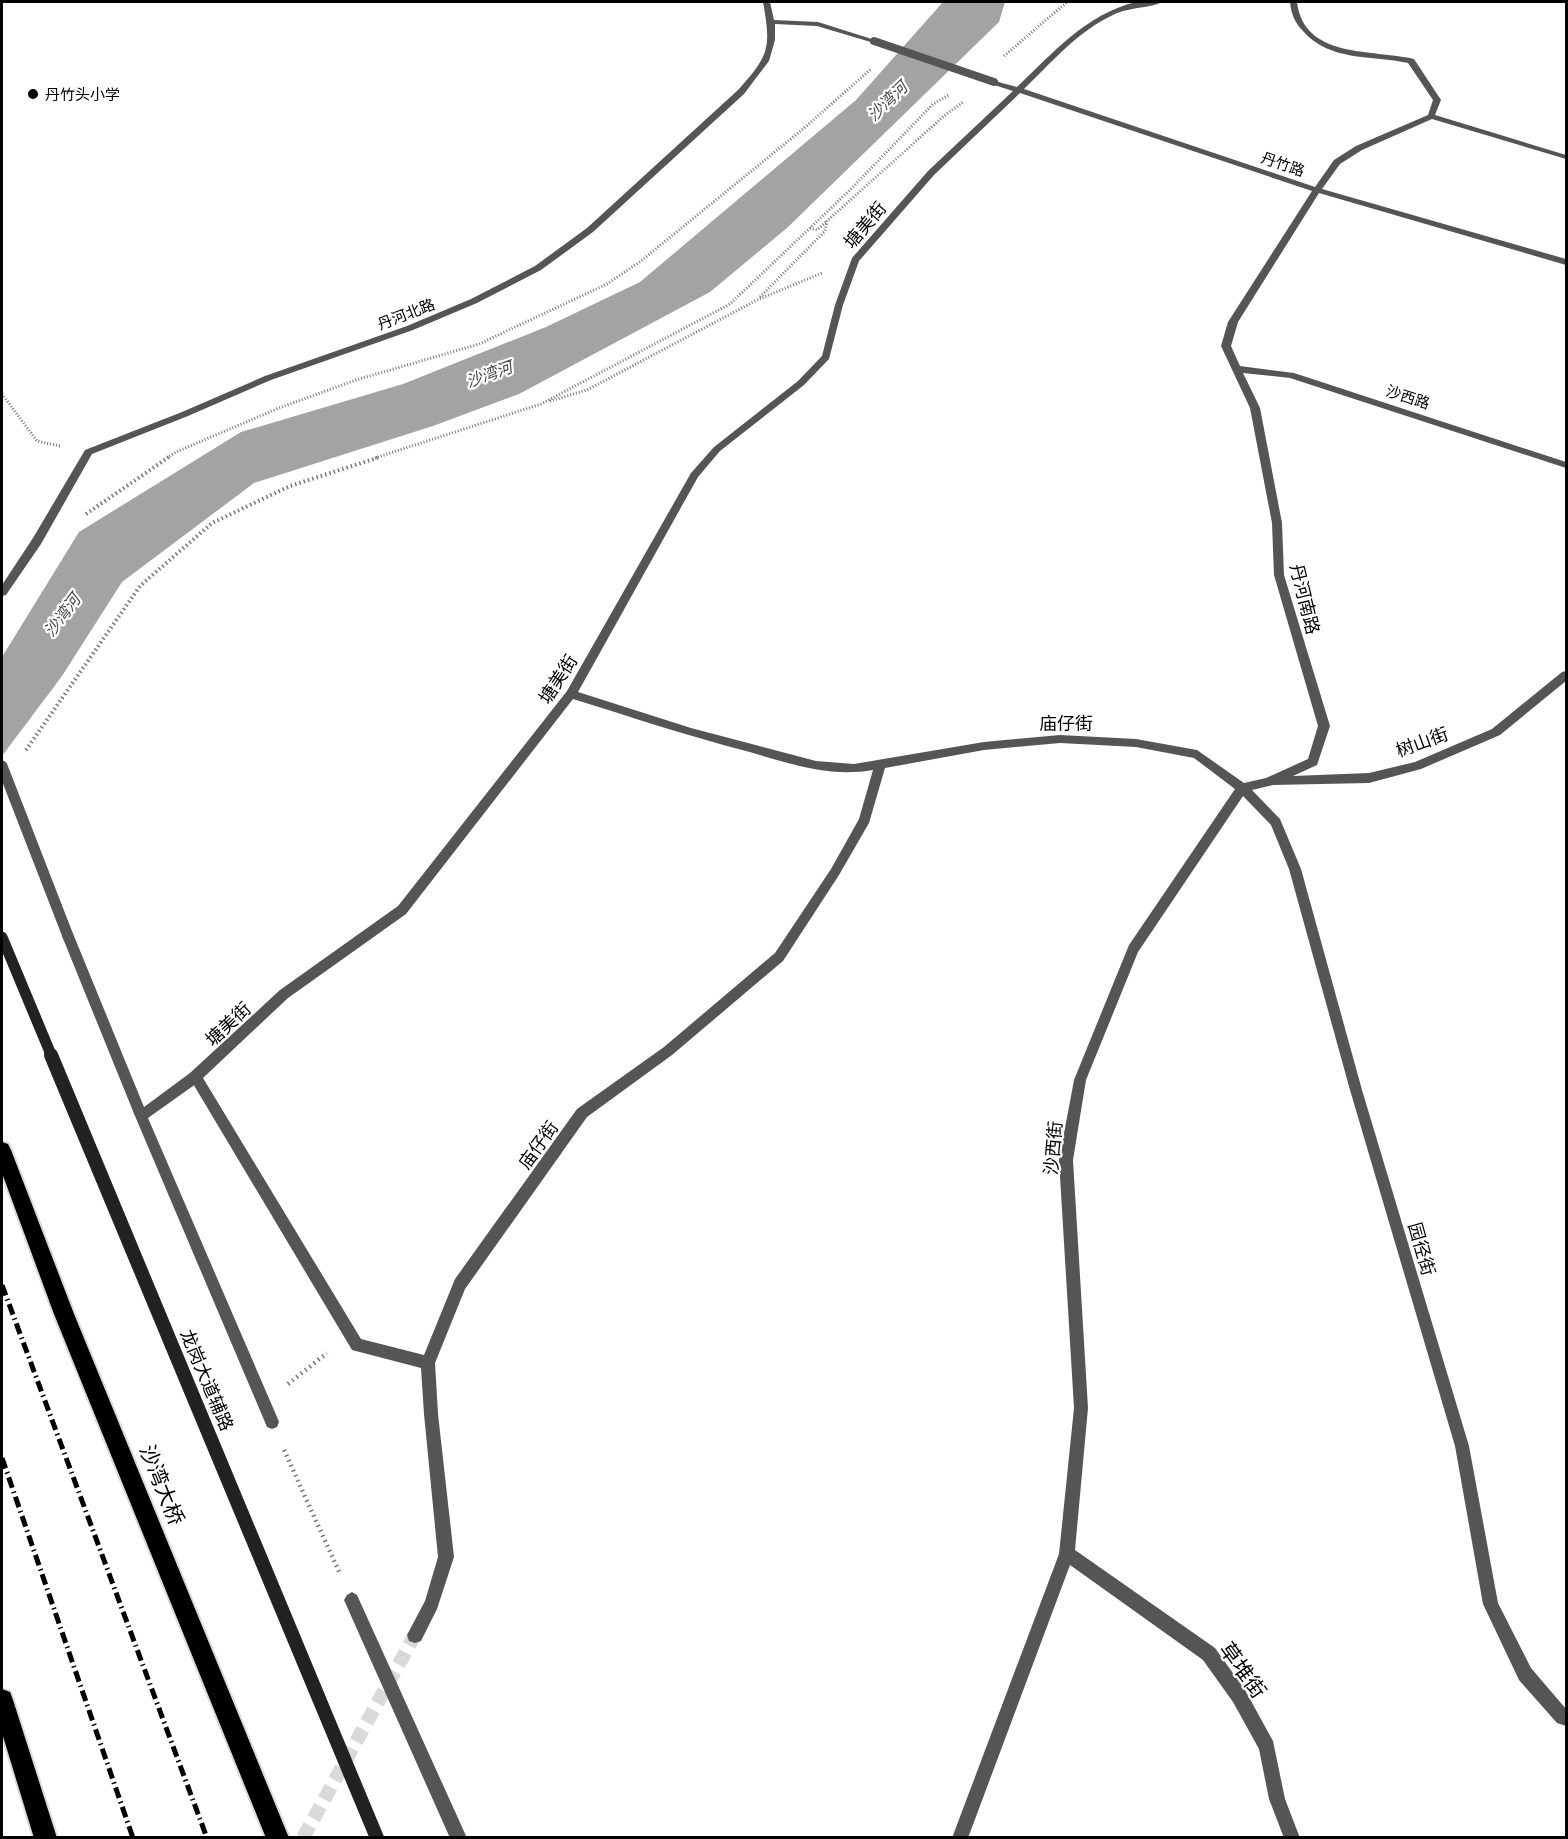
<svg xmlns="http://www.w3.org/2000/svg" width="1568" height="1839" viewBox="0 0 1568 1839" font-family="'PT Sans Narrow','Noto Sans SC',sans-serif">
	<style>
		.water { fill: #a3a3a3 }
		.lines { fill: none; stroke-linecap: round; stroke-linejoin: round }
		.minor-tunnel { stroke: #d9d9d9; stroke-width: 14; stroke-dasharray: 14 8; stroke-linecap: butt }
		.trunk-casing { stroke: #dbdbdb; stroke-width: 4 }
		.path-far2 { stroke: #777; stroke-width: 3; stroke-dasharray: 1 2; stroke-linecap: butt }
		.path-far1 { stroke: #777; stroke-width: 4; stroke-dasharray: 1.5 3; stroke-linecap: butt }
		.path { stroke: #777; stroke-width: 4.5; stroke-dasharray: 1.5 4; stroke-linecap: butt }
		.service { fill: #555; fill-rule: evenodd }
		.minor { fill: #555; fill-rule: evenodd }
		.trunk { fill: #000; fill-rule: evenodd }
		.rail { stroke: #000; stroke-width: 5; stroke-dasharray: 11 4 1.5 4; stroke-linecap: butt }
		.service-bridge { stroke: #555; stroke-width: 11 }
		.minor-bridge { stroke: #555; stroke-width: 8 }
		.secondary-bridge-far1 { stroke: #222; stroke-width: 11 }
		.secondary-bridge { stroke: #222; stroke-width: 14 }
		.poi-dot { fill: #000; stroke: #fff; stroke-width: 2 }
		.labels { text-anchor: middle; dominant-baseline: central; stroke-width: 4.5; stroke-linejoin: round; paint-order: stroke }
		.far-poi-label { font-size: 15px; fill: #000; stroke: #fff; text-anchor: start }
		.far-street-label { font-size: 15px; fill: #000; stroke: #fff }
		.far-water-label { font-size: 16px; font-style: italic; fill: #444; stroke: #fff }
		.street-label { font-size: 18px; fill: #000; stroke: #fff }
		.near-street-label { font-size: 21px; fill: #000; stroke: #fff }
	</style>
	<rect width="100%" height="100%" fill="#fff"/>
	<path class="water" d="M 943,2 L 1005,2 L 999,22 L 787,228 L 710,292 L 519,394 L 433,426 L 254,483 L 122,582 L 62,676 L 2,756 L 2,657 L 79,532 L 241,432 L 403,384 L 546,327 L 640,282 L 856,100 Z"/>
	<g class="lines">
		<path class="minor-tunnel" d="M 303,1838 L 415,1635"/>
		<g class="trunk-casing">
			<path id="trunk" d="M 2,1142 L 8,1144 L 11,1150 L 74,1314 L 289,1838 L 266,1838 L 54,1314 L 2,1173 Z
				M 2,1689 L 10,1692 L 13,1700 L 57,1838 L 34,1838 L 2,1733 Z"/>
		</g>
		<path class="path-far2" d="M 1004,56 L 1067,2
			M 810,228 L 817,230 L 826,222
			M 760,297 L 825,231 L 827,221 L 944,116 L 963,102
			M 2,394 L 37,441 L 60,446
			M 550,401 L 587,390 L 757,300 L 822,273
			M 167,458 L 176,452 L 279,408 L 356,380 L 479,344 L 607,284 L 641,261 L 803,129 L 871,69
			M 375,458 L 541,404 L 730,304 L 850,190 L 933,104 L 949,95"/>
		<path class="path-far1" d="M 86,514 L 169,457
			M 26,750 L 140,586 L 212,523 L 290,486 L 380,457"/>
		<path class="path" d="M 288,1384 L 327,1353
			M 284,1450 L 340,1574"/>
		<path class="service" d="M 68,931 L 72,932 L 74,936 L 144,1107 L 190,1073 L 195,1071 L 200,1073 L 201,1077 L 200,1081 L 148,1118 L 277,1417 L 279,1422 L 277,1427 L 272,1429 L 267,1427 L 135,1116 L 62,936 L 64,932 Z
			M 352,1592 L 357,1595 L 467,1838 L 450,1838 L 344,1600 L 347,1595 Z"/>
		<path class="minor" d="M 763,2 L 770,2 L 774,20 L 818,22 L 878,41 L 874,43 L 817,26 L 775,24 L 775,40 L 769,61 L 744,94 L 593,232 L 541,270 L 477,303 L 413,330 L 271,380 L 188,416 L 92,454 L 41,544 L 6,595 L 2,596 L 2,585 L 33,538 L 85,450 L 182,412 L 265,376 L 407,326 L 471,299 L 535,266 L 587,228 L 738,90 C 770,55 771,47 763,2 Z
			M 1136,2 L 1162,2 C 1152,8 1128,7 1113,15 C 1078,31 1051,63 1024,89 L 1315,187 L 1334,160 L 1356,146 L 1428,115 L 1433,100 L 1408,63 C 1372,55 1330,62 1303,31 C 1295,23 1291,14 1290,2 L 1297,2 C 1304,59 1372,49 1414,59 L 1441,100 L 1435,115 L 1566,155 L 1566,159 L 1432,119 L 1362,150 L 1340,164 L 1322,189 L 1566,259 L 1566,265 L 1319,193 L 1238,322 L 1231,346 L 1240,366 L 1294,373 L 1566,462 L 1566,468 L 1290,378 L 1243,373 L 1260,408 L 1282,523 L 1284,575 L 1330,726 L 1317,765 L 1293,776 L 1369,773 L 1415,762 L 1492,729 L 1562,672 L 1566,671 L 1566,681 L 1500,735 L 1421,769 L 1369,783 L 1273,785 L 1252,790 L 1280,819 L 1301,869 L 1362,1090 L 1469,1446 L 1498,1603 L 1531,1668 L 1566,1709 L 1566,1726 L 1557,1723 L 1519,1680 L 1483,1604 L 1455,1446 L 1350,1090 L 1289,869 L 1271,825 L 1243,796 L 1138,952 L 1086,1080 L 1073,1160 L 1088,1408 L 1075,1550 L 1215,1648 L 1245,1690 L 1273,1741 L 1285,1799 L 1300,1838 L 1284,1838 L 1269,1799 L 1259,1749 L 1233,1702 L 1203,1660 L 1070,1565 L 968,1838 L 952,1838 L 1059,1554 L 1074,1408 L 1059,1160 L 1074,1080 L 1129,945 L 1235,789 L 1194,758 L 1136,747 L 1060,743 L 984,750 L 885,768 L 869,823 L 839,875 L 783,961 L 672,1055 L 587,1117 L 465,1289 L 435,1363 L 438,1414 L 454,1557 L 437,1609 L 421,1641 L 415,1643 L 409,1641 L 407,1635 L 425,1601 L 438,1557 L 424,1414 L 421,1368 L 352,1350 L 189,1077 L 190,1073 L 280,990 L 398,906 L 567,691 L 691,473 L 714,447 L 798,381 L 822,356 L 835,305 L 852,258 L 928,171 L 1013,91 L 991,84 L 991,80 L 1017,87 C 1053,53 1086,14 1136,2 ZM 1020,93 L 1312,191 L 1228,322 L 1221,346 L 1250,408 L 1272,523 L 1274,575 L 1318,726 L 1308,759 L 1266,778 L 1244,783 L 1197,750 L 1136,739 L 1060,735 L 984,742 L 854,764 L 816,761 L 691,728 L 578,692 L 698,477 L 720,451 L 804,385 L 829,359 L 843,305 L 859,261 L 934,175 ZM 573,699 C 631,717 688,736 746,751 C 788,763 829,778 873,770 L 859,819 L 831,869 L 775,953 L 664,1047 L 577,1109 L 455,1279 L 424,1355 L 361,1339 L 203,1078 L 288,998 L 406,914 Z"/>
		<use href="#trunk" class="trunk"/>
		<path class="rail" d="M 2,1285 L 207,1838
			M 2,1458 L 133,1838"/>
		<path class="service-bridge" d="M 2,766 L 68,936"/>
		<path class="minor-bridge" d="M 874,41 L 994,82"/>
		<path class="secondary-bridge-far1" d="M 2,937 L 52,1057"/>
		<path class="secondary-bridge" d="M 51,1055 L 377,1838"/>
	</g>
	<circle class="poi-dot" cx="33" cy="94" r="6"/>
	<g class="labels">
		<g class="far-poi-label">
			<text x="45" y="94">丹竹头小学</text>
		</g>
		<g class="far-street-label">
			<text transform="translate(1283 164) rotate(19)">丹竹路</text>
			<text transform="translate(406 314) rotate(-21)">丹河北路</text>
			<text transform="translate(1408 397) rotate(18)">沙西路</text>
		</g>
		<g class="far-water-label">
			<text transform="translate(887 101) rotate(-44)">沙湾河</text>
			<text transform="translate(489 374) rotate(-20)">沙湾河</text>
			<text transform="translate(62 615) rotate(-53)">沙湾河</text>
		</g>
		<g class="street-label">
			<text transform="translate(865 225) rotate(-50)">塘美街</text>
			<text transform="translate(1305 599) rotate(76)">丹河南路</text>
			<text transform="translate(558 679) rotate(-57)">塘美街</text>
			<text x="1066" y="723">庙仔街</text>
			<text transform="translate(1422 742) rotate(-20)">树山街</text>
			<text transform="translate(228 1024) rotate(-43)">塘美街</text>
			<text transform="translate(538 1145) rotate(-54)">庙仔街</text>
			<text transform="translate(1053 1148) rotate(-85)">沙西街</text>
			<text transform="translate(1422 1249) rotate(74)">园径街</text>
			<text transform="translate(207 1380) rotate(67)">龙岗大道辅路</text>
		</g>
		<g class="near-street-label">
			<text transform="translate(162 1485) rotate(68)">沙湾大桥</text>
			<text transform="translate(1243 1670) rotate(54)">草堆街</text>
		</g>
	</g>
	<rect width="1568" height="1839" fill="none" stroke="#000000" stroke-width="6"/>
</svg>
